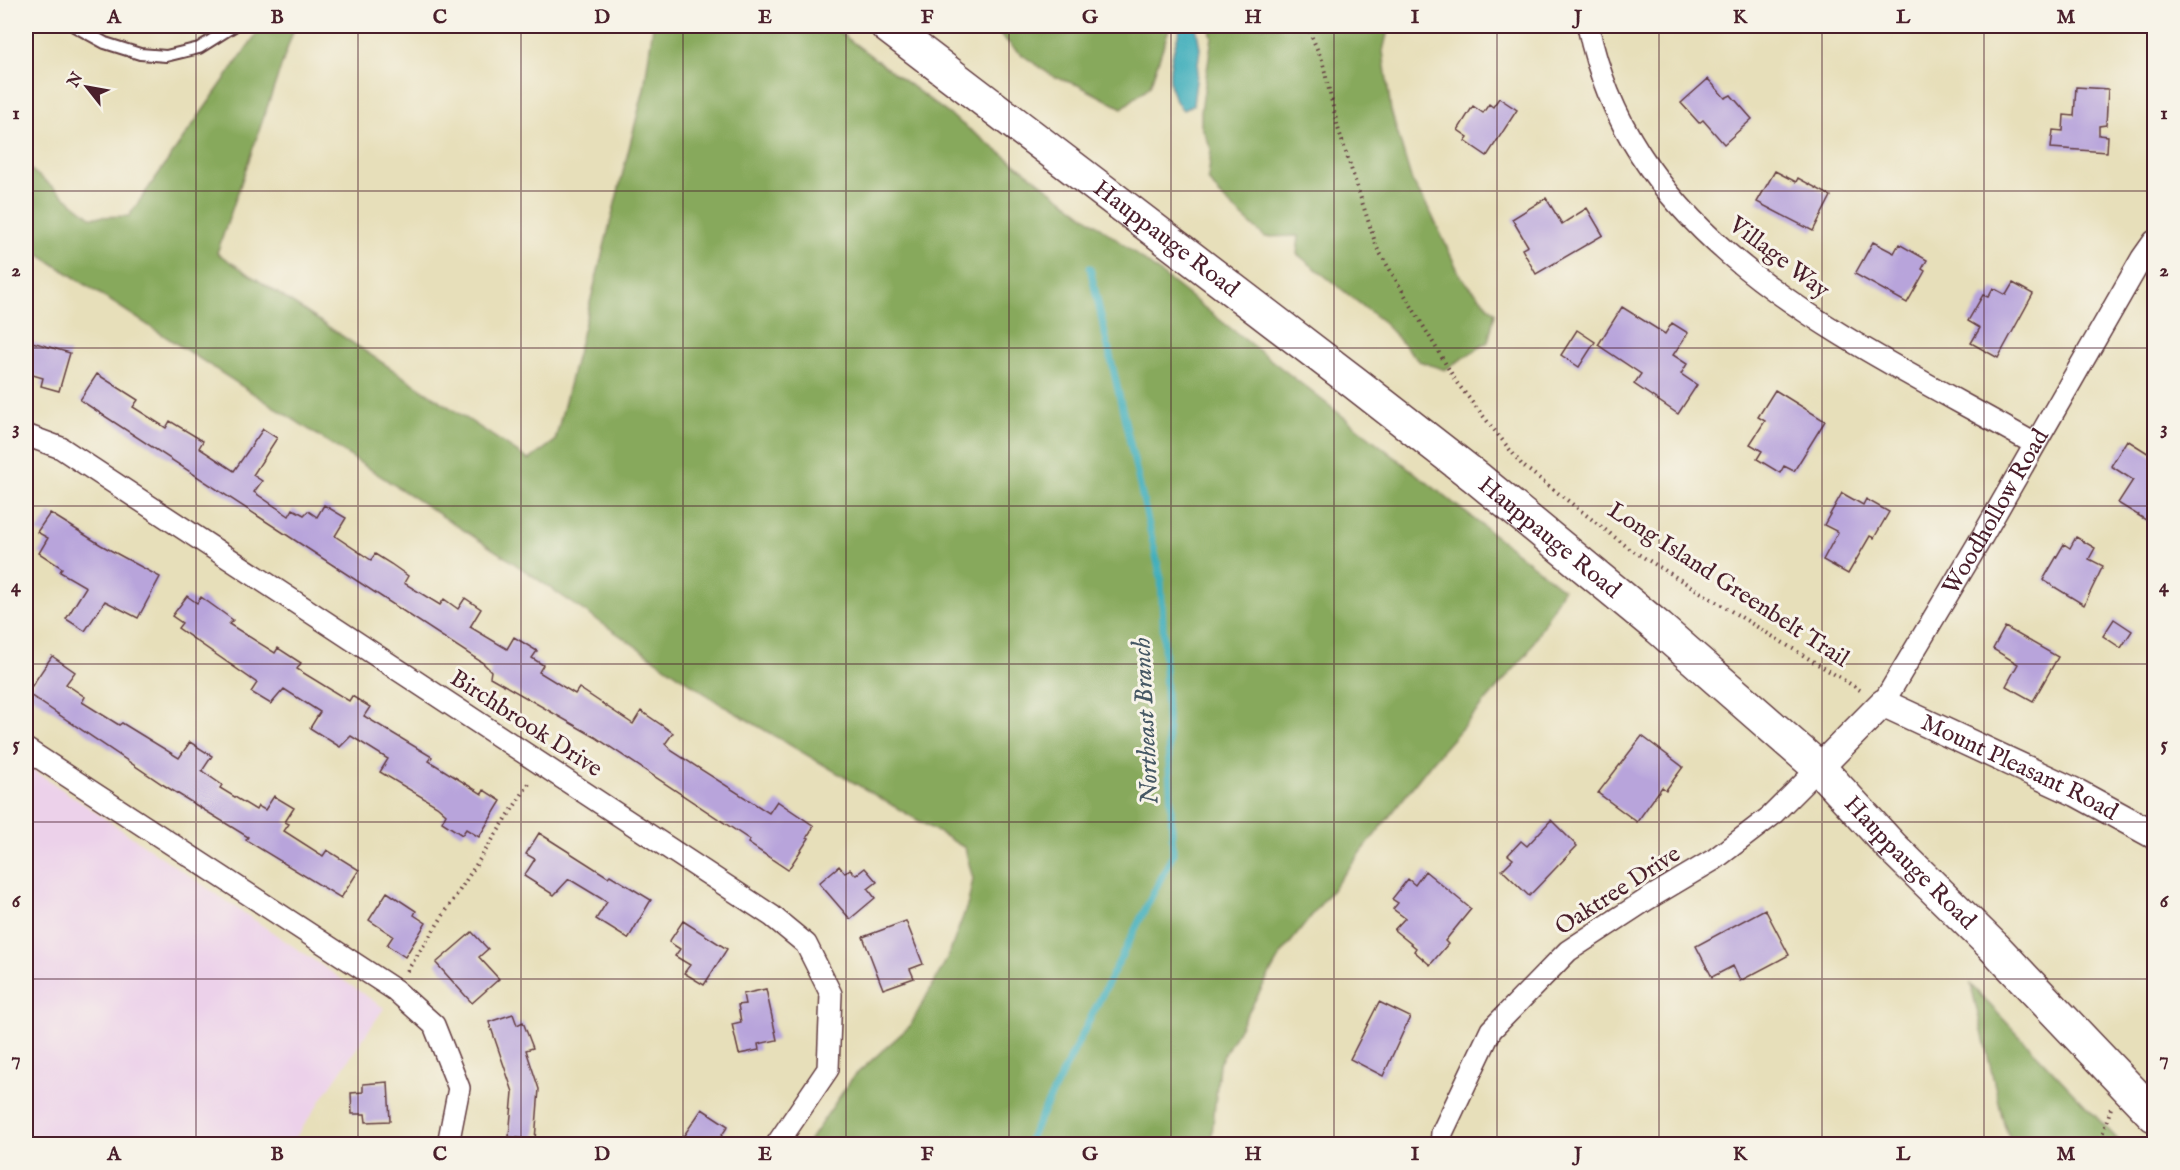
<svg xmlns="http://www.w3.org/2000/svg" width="2180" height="1170" viewBox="0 0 2180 1170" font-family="'IM FELL English',serif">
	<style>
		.built { fill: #ecd1ea }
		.forest { fill: #87a95c; stroke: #686444; stroke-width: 1.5 }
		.water { fill: #3faebb; stroke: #446673; stroke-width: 1.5 }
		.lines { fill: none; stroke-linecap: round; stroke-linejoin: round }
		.stream { stroke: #3faebb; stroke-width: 7 }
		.building { fill: #b8a4db }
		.service-casing { stroke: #623c40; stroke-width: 14 }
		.minor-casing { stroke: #623c40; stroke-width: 24 }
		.tertiary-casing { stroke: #623c40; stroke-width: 30 }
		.primary-casing { stroke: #623c40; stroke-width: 36 }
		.path { stroke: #623c40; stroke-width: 4; stroke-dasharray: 1.5 4.5; stroke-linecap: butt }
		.service { stroke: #fff; stroke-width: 10 }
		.minor { stroke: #fff; stroke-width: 21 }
		.tertiary { stroke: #fff; stroke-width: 27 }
		.primary { stroke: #fff; stroke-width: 33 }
		.grid { fill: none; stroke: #4a1f2b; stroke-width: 1.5; stroke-opacity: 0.55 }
		.labels { text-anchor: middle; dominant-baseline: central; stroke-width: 6; stroke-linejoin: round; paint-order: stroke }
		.street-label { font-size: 24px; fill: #4a1f2b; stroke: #f7f3e8 }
		.water-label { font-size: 26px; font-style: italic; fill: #465865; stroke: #f7f3e8 }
		.neatline { fill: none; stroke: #4a1f2b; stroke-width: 2 }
		.grid-label { font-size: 20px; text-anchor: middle; font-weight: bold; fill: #4a1f2b }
	</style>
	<rect width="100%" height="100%" fill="#f7f3e8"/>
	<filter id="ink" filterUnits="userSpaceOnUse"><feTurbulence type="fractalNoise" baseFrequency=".0167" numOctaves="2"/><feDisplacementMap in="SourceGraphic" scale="12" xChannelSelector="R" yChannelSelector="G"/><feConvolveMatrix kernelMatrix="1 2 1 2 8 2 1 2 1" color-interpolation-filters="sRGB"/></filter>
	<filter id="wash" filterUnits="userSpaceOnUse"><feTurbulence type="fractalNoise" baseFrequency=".008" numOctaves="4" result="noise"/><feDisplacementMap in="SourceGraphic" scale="24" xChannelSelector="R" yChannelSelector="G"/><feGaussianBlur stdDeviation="1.35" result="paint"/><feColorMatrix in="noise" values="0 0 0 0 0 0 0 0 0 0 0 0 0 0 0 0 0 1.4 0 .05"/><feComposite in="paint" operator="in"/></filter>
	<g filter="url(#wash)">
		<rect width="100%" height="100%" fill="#e7dfba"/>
		<path class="built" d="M 26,765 L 384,1008 L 291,1144 L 26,1144 Z"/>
		<path class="forest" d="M 262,26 L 295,26 L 217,253 L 529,460 L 555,441 L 644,89 L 653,26 L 831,26 L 1132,251 L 1563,589 L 1527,654 L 1432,762 L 1280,956 L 1219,1064 L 1211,1144 L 807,1144 L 853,1077 L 910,1026 L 948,957 L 968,903 L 973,879 L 965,848 L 722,705 L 499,553 L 26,246 L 26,166 L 91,217 L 129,216 Z
			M 991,26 L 1170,26 L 1150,86 L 1122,108 L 1078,85 L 1054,77 L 1018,52 Z
			M 1209,26 L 1389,26 L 1383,51 L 1391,111 L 1412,181 L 1430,211 L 1461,277 L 1495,313 L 1488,342 L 1445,370 L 1419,361 L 1383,322 L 1297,254 L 1299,236 L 1265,237 L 1225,201 L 1208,180 L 1211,149 L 1201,125 L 1201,111 L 1212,37 Z
			M 1971,985 L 2122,1144 L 2012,1144 L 2004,1124 Z"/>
		<path class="water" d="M 1181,26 L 1196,26 L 1200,48 L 1193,105 L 1183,110 C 1160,87 1172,53 1181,26 Z"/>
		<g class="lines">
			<path class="stream" d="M 1027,1144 L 1173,854 L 1161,578 L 1090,268"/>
		</g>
		<g id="blocks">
			<path class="building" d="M 1708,79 L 1725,98 L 1731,95 L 1752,119 L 1724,144 L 1703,120 L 1699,123 L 1681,103 Z
				M 2076,87 L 2108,89 L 2106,125 L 2099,126 L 2099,135 L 2108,136 L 2107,152 L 2051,148 L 2053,130 L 2063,131 L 2064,115 L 2074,116 Z
				M 1499,98 L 1517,110 L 1487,156 L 1465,141 L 1468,137 L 1458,130 L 1473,106 L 1483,113 L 1489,104 L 1493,107 Z
				M 1775,171 L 1796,182 L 1798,178 L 1831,196 L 1813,231 L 1757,202 Z
				M 1546,198 L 1562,224 L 1587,208 L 1603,235 L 1536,274 L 1522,249 L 1528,246 L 1512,219 Z
				M 1873,242 L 1894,253 L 1899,244 L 1927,260 L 1922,269 L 1925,271 L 1907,303 L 1855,274 Z
				M 2013,283 L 2033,294 L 1998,358 L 1971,343 L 1980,328 L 1968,321 L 1983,295 L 1988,297 L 1993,288 L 2006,295 Z
				M 1622,307 L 1665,334 L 1672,323 L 1688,333 L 1673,355 L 1687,364 L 1681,374 L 1697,385 L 1678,414 L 1634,384 L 1641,374 L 1598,345 Z
				M 1577,330 L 1595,342 L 1579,367 L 1561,355 Z
				M 32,342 L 70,353 L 59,391 L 41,386 L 43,378 L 26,373 L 26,348 L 30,349 Z
				M 97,374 L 138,400 L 133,407 L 166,428 L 170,421 L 203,441 L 199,448 L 234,471 L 263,429 L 277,438 L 253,475 L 262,481 L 254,492 L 289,516 L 293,509 L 304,515 L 308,511 L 317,517 L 324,505 L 346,518 L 335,536 L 371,560 L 375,554 L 391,564 L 408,576 L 404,583 L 440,605 L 444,599 L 458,609 L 465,598 L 481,609 L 470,627 L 507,649 L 514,637 L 537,651 L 532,658 L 543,665 L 539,672 L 575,694 L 579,688 L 633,724 L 641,711 L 673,733 L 665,744 L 672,751 L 769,813 L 777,801 L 814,826 L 807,837 L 809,838 L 788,870 L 748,843 L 750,840 L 595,737 L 490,677 L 491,671 L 483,663 L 80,400 Z
				M 1775,390 L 1825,421 L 1794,471 L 1784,466 L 1780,473 L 1757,459 L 1762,451 L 1750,444 L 1765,421 L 1758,417 Z
				M 2127,440 L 2154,457 L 2154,525 L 2118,503 L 2133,480 L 2111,466 Z
				M 1842,493 L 1863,505 L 1866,499 L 1889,512 L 1874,538 L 1870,536 L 1848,574 L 1823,560 L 1838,532 L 1824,525 Z
				M 50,513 L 101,545 L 160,577 L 138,618 L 105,601 L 85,631 L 66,619 L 86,587 L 60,572 L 62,568 L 39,553 L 48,538 L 37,532 Z
				M 2076,537 L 2095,548 L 2089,559 L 2103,566 L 2084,605 L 2043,580 L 2064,544 L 2070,548 Z
				M 187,596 L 197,603 L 201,597 L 233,620 L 229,624 L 275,653 L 278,648 L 301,663 L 297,669 L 349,701 L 352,696 L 370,707 L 364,716 L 432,757 L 429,761 L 482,794 L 484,790 L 501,801 L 479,837 L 466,829 L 462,835 L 442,822 L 446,814 L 437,806 L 380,772 L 388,759 L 351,736 L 340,747 L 310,728 L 320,712 L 284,689 L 271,704 L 251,692 L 257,683 L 178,628 L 182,623 L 172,616 Z
				M 2114,619 L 2132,631 L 2121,648 L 2103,636 Z
				M 2005,627 L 2058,657 L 2033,701 L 2006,686 L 2018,664 L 1993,649 Z
				M 52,656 L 75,672 L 66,684 L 85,697 L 82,702 L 119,725 L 122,723 L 179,758 L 190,742 L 212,756 L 202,771 L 222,785 L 220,788 L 256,810 L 258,806 L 265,810 L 274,796 L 294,808 L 285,822 L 289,824 L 284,831 L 323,856 L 327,850 L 359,870 L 341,898 L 246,840 L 248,837 L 162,784 L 27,693 Z
				M 1642,736 L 1683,767 L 1666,790 L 1662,787 L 1637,822 L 1598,793 Z
				M 1551,820 L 1577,846 L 1529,896 L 1502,870 L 1513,859 L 1508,855 L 1521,841 L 1527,846 Z
				M 539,833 L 608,877 L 610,875 L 651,900 L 628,939 L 596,919 L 607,902 L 569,879 L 554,895 L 524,876 L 535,859 L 526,854 Z
				M 839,866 L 845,873 L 850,869 L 856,875 L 865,868 L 877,882 L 868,889 L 875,898 L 850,919 L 819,883 Z
				M 1425,871 L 1471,909 L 1445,941 L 1448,944 L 1430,965 L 1414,951 L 1416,948 L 1394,930 L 1405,918 L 1393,909 L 1398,903 L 1392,899 L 1408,879 L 1415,885 Z
				M 387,892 L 416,911 L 414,915 L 426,923 L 405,957 L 387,945 L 393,936 L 369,920 Z
				M 1765,909 L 1789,955 L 1740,981 L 1733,966 L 1712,977 L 1696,946 Z
				M 683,921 L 727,949 L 704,985 L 684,973 L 690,965 L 675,956 L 680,949 L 669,942 Z
				M 906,921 L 923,964 L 910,969 L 914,978 L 883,989 L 863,937 Z
				M 472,932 L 488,949 L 479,957 L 499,979 L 472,1003 L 436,963 Z
				M 766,989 L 777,1040 L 758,1044 L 759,1050 L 739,1054 L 732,1024 L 741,1022 L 738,1005 L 745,1004 L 743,994 Z
				M 1379,1002 L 1410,1017 L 1383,1076 L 1350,1059 Z
				M 513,1014 L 517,1025 L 523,1022 L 533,1048 L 526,1050 L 539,1089 L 535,1140 L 509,1137 L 513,1092 L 489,1022 Z
				M 388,1082 L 390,1121 L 366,1122 L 365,1114 L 352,1114 L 351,1093 L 363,1092 L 363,1084 Z
				M 702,1109 L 728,1126 L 716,1144 L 678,1144 Z"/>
		</g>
	</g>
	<g filter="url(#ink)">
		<use href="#blocks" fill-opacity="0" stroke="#623c40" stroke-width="1.5"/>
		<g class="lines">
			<g class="service-casing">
				<path id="service" d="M 74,26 L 105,43 L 140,54 L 166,56 L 199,48 L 234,26"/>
			</g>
			<g class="minor-casing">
				<g id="minor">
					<path d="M 1588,26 C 1634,250 1855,341 2033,443"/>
					<path d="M 26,435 L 61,448 L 772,916 L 806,944 L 831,994 L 828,1069 L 777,1144"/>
					<path id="s1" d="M 1883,703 L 1982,537 L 2142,258 L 2154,241"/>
					<path d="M 26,749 L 395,990 L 434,1025 L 459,1088 L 448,1144"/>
					<path d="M 1441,1144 L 1442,1133 L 1491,1030 L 1568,951 L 1646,900 L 1715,859 L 1771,816 L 1819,768"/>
				</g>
			</g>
			<g class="tertiary-casing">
				<g id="tertiary">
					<path id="s2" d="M 1819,768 L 1883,703 L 2077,793 L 2154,835"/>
				</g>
			</g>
			<g class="primary-casing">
				<g id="primary">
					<path id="s3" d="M 887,26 L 1355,383 L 1477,478 L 1659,628 L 1819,768 L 1891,846 L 1994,947 L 2154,1115"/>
				</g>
			</g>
			<path class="path" d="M 1307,26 L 1322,60 L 1338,128 L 1377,248 L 1457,383 L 1522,465 L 1630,549 L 1860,690
				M 407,971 L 530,782
				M 2099,1144 L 2111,1108"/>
			<use href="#service" class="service"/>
			<use href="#minor" class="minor"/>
			<use href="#tertiary" class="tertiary"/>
			<use href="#primary" class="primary"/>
		</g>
	</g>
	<path class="grid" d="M 196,26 L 196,1144M 358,26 L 358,1144M 521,26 L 521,1144M 683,26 L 683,1144M 846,26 L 846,1144M 1009,26 L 1009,1144M 1171,26 L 1171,1144M 1334,26 L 1334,1144M 1497,26 L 1497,1144M 1659,26 L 1659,1144M 1822,26 L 1822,1144M 1984,26 L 1984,1144M 26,191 L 2154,191M 26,348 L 2154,348M 26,506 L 2154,506M 26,664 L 2154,664M 26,822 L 2154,822M 26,979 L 2154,979"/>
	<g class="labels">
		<g class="street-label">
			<text stroke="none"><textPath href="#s3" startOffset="351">Hauppauge Road</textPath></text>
			<text transform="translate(1779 258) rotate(37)">Village Way</text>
			<text stroke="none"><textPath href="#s1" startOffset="222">Woodhollow Road</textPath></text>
			<text stroke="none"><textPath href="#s3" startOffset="837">Hauppauge Road</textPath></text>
			<text transform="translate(1728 585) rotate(33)">Long Island Greenbelt Trail</text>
			<text transform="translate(526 724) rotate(33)">Birchbrook Drive</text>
			<text stroke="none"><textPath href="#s2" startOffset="242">Mount Pleasant Road</textPath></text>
			<text stroke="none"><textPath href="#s3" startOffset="1323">Hauppauge Road</textPath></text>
			<text transform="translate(1618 891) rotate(-33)">Oaktree Drive</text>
		</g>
		<g class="water-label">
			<text transform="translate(1146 721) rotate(-93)">Northeast Branch</text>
		</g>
	</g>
	<rect width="2180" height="1170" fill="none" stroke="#f7f3e8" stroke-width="66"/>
	<g transform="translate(87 87) rotate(301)" stroke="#f7f3e8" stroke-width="4.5" paint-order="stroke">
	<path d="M0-4.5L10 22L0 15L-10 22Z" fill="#4a1f2b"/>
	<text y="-9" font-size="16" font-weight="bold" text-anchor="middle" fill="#4a1f2b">N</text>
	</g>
	<rect x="33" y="33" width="2114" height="1104" class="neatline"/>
	<g class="grid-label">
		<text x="114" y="23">A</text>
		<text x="277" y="23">B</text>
		<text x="440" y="23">C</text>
		<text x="602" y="23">D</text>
		<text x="765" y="23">E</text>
		<text x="927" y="23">F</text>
		<text x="1090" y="23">G</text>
		<text x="1253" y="23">H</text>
		<text x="1415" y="23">I</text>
		<text x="1578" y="23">J</text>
		<text x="1740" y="23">K</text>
		<text x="1903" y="23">L</text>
		<text x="2066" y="23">M</text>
		<text x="16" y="119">1</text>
		<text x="2164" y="119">1</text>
		<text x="16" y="276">2</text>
		<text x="2164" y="276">2</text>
		<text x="16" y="434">3</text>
		<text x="2164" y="434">3</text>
		<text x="16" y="592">4</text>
		<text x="2164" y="592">4</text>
		<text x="16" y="750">5</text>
		<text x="2164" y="750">5</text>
		<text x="16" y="907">6</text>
		<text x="2164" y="907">6</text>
		<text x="16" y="1065">7</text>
		<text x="2164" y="1065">7</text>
		<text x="114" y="1160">A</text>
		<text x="277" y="1160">B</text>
		<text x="440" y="1160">C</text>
		<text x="602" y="1160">D</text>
		<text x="765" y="1160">E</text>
		<text x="927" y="1160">F</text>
		<text x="1090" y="1160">G</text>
		<text x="1253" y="1160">H</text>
		<text x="1415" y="1160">I</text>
		<text x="1578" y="1160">J</text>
		<text x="1740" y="1160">K</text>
		<text x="1903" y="1160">L</text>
		<text x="2066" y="1160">M</text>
	</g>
</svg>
